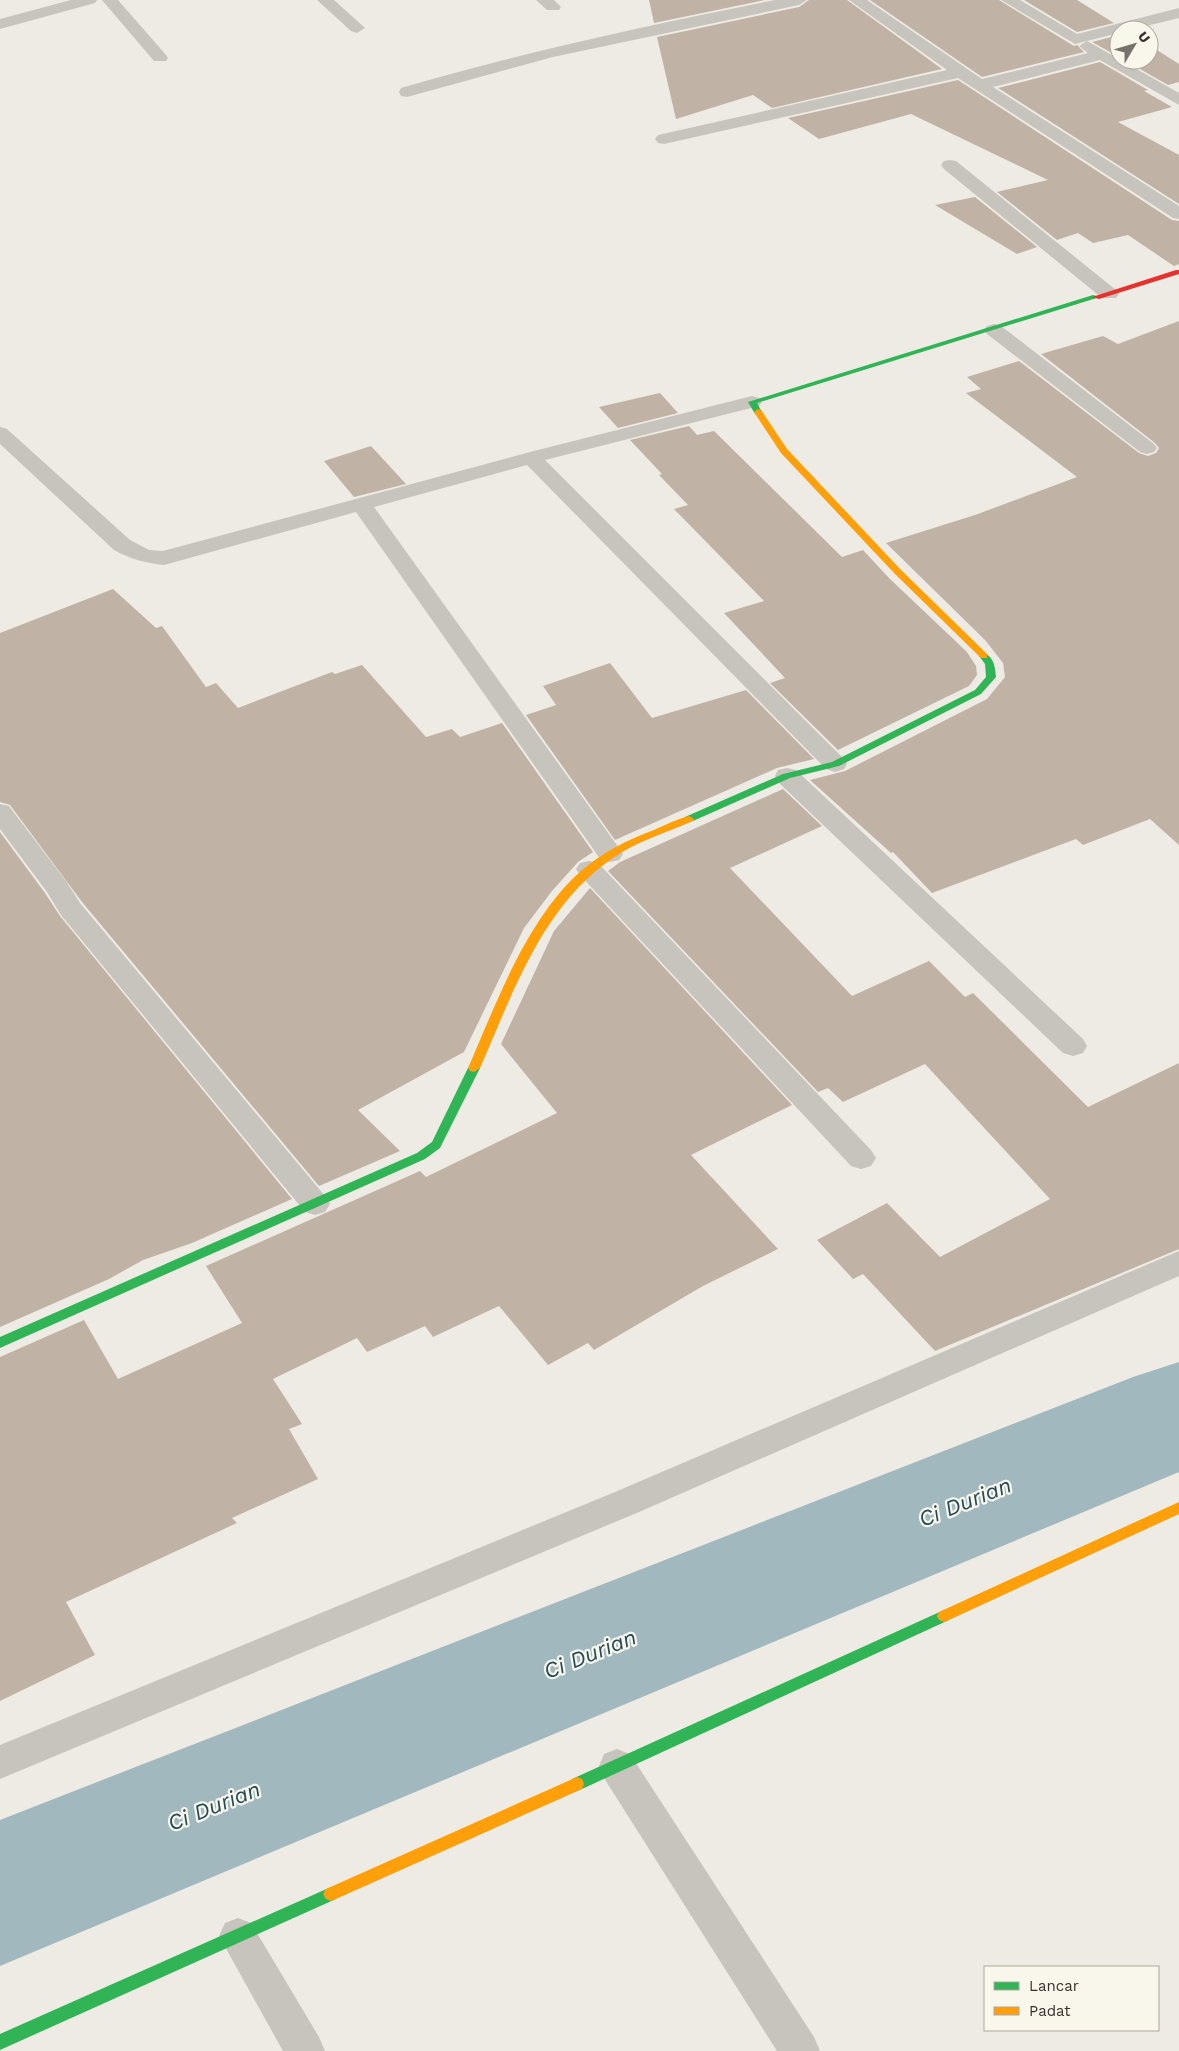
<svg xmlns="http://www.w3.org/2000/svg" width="1179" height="2051" viewBox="0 0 1179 2051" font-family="'Work Sans',sans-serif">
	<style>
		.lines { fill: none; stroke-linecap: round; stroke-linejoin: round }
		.river { fill: #a1b9be; fill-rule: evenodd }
		.building { fill: #c0b3a6 }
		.lane { fill: #c7c3bd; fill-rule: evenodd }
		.street { fill: #c7c3bd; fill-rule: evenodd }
		.fast { fill: #30b455; fill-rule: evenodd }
		.slow { fill: #ff9f0a; fill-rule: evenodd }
		.jam { fill: #e5322d; fill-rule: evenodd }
		.labels { text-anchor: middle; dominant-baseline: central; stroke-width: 4.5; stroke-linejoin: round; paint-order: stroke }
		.near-water-label { font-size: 22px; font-style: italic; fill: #224b58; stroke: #f9f6ec }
	</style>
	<rect width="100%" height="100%" fill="#eeebe4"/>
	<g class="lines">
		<path class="river" d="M 1179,1362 L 1179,1472 L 0,1966 L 0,1820 L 1133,1377 Z"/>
	</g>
	<path class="building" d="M 649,0 L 765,0 L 654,23 Z
		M 809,0 L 847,0 L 942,69 L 772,108 L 753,95 L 676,119 L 657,37 L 799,7 Z
		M 870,0 L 999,0 L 1074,46 L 1077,45 L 1084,52 L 982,77 Z
		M 1024,0 L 1077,0 L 1114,23 L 1077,32 Z
		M 1119,35 L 1119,57 L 1092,42 Z
		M 1149,45 L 1179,64 L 1179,82 L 1168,85 L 1124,60 L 1149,60 Z
		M 1100,62 L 1148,90 L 1144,91 L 1172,107 L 1118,122 L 1179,155 L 1179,204 L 998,88 Z
		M 958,80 L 1172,220 L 1179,221 L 1179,264 L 1174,266 L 1128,235 L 1093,243 L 1078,233 L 1057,240 L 997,192 L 1048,180 L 911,114 L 819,139 L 788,118 Z
		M 975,197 L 1037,247 L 1017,254 L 935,205 Z
		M 1179,321 L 1179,845 L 1150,819 L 1083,845 L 1076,839 L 932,893 L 893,852 L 891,853 L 810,780 L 845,771 L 987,699 L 1005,677 L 1003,663 L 985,640 L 886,543 L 975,515 L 1077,477 L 966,393 L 981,389 L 967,377 L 1019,361 L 1139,453 L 1148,456 L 1156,453 L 1159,448 L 1155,443 L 1041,354 L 1103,336 L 1118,344 Z
		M 660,393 L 678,413 L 618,428 L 599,407 Z
		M 689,426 L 697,435 L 714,431 L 842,557 L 863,550 L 889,578 L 967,652 L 976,666 L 977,675 L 969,686 L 838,750 L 770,683 L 785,678 L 724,613 L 764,601 L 674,509 L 688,505 L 659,475 L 662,474 L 630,440 Z
		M 371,446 L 406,484 L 354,497 L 324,461 Z
		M 113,589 L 156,628 L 162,626 L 206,687 L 216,683 L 238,708 L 332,672 L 335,674 L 362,665 L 426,737 L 452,729 L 460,737 L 502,723 L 593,852 L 578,862 L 552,891 L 524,928 L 464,1052 L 358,1110 L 400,1151 L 319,1186 L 82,902 L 10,805 L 0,802 L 0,633 Z
		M 610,663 L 652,718 L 746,690 L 814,759 L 777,768 L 615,840 L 526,715 L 556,705 L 543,686 Z
		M 783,789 L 822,826 L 730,868 L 852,996 L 929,961 L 965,997 L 973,993 L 1088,1107 L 1179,1063 L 1179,1249 L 935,1351 L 863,1274 L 853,1279 L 817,1240 L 887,1203 L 940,1257 L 1050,1199 L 925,1064 L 843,1102 L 828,1088 L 818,1092 L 608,871 L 620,862 Z
		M 0,832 L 45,893 L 60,916 L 292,1199 L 192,1243 L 143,1260 L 109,1279 L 0,1327 Z
		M 590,888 L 792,1105 L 691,1155 L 778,1249 L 703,1286 L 594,1350 L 588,1343 L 548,1365 L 499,1306 L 433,1337 L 425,1326 L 367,1352 L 357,1338 L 273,1379 L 302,1424 L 289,1429 L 318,1479 L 232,1518 L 237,1523 L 66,1602 L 95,1655 L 0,1701 L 0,1357 L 84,1320 L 118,1379 L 242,1323 L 206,1266 L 420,1171 L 426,1177 L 557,1113 L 501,1044 L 554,931 Z"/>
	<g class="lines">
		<path class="lane" d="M 787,768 L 796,770 L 1083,1039 L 1087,1046 L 1083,1053 L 1073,1056 L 1063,1053 L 778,782 L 775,776 L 778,770 Z
			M 238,1918 L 251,1923 L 319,2037 L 325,2051 L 283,2051 L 219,1936 L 225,1923 Z"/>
		<path class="street" d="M 71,0 L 97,0 L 95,3 L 0,29 L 0,19 Z
			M 102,0 L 118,0 L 166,55 L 168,58 L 166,61 L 154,61 Z
			M 317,0 L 334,0 L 365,28 L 357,33 L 351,31 Z
			M 536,0 L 554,0 L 561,7 L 559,10 L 547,10 Z
			M 775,0 L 807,0 L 799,5 L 553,57 L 407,97 L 401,96 L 399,92 L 401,88 C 524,52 649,25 775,0 Z
			M 849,0 L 867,0 L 982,79 L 1088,53 L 1079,46 L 1087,41 L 1179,93 L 1179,105 L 1100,60 L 993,87 L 1179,206 L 1179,219 L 1173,218 L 958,78 L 664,144 L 658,143 L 655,139 L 658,135 L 947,70 Z
			M 1001,0 L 1020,0 L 1077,34 L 1179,8 L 1179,18 L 1130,30 L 1119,30 L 1119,33 L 1075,44 Z
			M 950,160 L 956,161 L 1116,290 L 1119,294 L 1116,298 L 1102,298 L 944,169 L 941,165 L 944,161 Z
			M 994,324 L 1001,326 L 1154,444 L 1157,448 L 1154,452 L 1147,454 L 1140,452 L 987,334 L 984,330 L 987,326 Z
			M 752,396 L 759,398 L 762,402 L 759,406 L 545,460 L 844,759 L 847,764 L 844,769 L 835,772 L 826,769 L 527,465 L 374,507 L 619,848 L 623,854 L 619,860 L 610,862 L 601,860 L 356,512 L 164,565 C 146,563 130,559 114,550 L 0,444 L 0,427 L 7,429 L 130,540 L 149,550 L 163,551 L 530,452 Z
			M 0,804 L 9,806 L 66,881 L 80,903 L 325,1196 L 330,1204 L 325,1212 L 315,1215 L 305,1212 L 61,915 L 47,892 L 0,829 Z
			M 589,861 L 598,863 L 871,1150 L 876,1158 L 871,1166 L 861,1169 L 851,1166 L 580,875 L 576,869 L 580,863 Z
			M 1179,1251 L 1179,1276 L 639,1512 L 0,1779 L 0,1745 L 615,1492 Z
			M 617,1749 L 630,1754 L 814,2037 L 820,2051 L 777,2051 L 604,1778 L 599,1766 L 604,1754 Z"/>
		<path class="fast" d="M 1093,295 L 1100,297 L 757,403 L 762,412 L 761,414 L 755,414 L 748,402 Z
			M 984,653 C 994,657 995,667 996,677 L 981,694 L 839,766 L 790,778 L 693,821 L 685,821 L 684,819 L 685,817 L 783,774 L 832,762 L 975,690 L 986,677 L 985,664 L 979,656 Z
			M 474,1064 L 480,1068 L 440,1148 L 425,1159 L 0,1348 L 0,1337 L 417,1153 L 432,1142 L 468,1068 Z
			M 944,1610 L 949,1612 L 951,1616 L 949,1620 L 582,1789 L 577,1791 L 572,1789 L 570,1784 L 572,1779 Z
			M 331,1887 L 336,1889 L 339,1894 L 336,1899 L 0,2050 L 0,2034 Z"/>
		<path class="slow" d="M 758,409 L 761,410 L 787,449 L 901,570 L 987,654 L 987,658 L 981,658 L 895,574 L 781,453 L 754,412 Z
			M 689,816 L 694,819 L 693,821 C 666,833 637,841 613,858 C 542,906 513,993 480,1068 L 474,1072 L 470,1071 L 468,1068 C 497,1002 526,920 581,871 C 603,852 627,840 654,830 C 665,825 677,819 689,816 Z
			M 1179,1502 L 1179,1514 L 949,1620 L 944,1622 L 939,1620 L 937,1616 L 939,1612 Z
			M 577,1777 L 582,1779 L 584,1784 L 582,1789 L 336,1899 L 331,1901 L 326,1899 L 323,1894 L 326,1889 Z"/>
		<path class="jam" d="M 1176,270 L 1179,270 L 1179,274 L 1099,299 L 1092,297 Z"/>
	</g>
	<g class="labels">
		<g class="near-water-label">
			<text transform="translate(965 1502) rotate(-22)">Ci Durian</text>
			<text transform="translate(590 1654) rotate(-22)">Ci Durian</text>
			<text transform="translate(214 1806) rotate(-22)">Ci Durian</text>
		</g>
	</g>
	<rect x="984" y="1966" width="175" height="65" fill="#f9f6ec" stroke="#aca79f"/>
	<rect x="994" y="1982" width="25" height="8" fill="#30b455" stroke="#aca79f"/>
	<text x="1029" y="1991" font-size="15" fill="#38312b">Lancar</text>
	<rect x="994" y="2007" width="25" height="8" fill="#ff9f0a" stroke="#aca79f"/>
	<text x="1029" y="2016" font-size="15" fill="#38312b">Padat</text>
	<g transform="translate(1134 45) rotate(52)"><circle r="24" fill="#f9f6ec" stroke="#aca79f"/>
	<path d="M0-4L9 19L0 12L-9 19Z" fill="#78726c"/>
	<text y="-8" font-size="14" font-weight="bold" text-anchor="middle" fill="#38312b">U</text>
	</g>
</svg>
